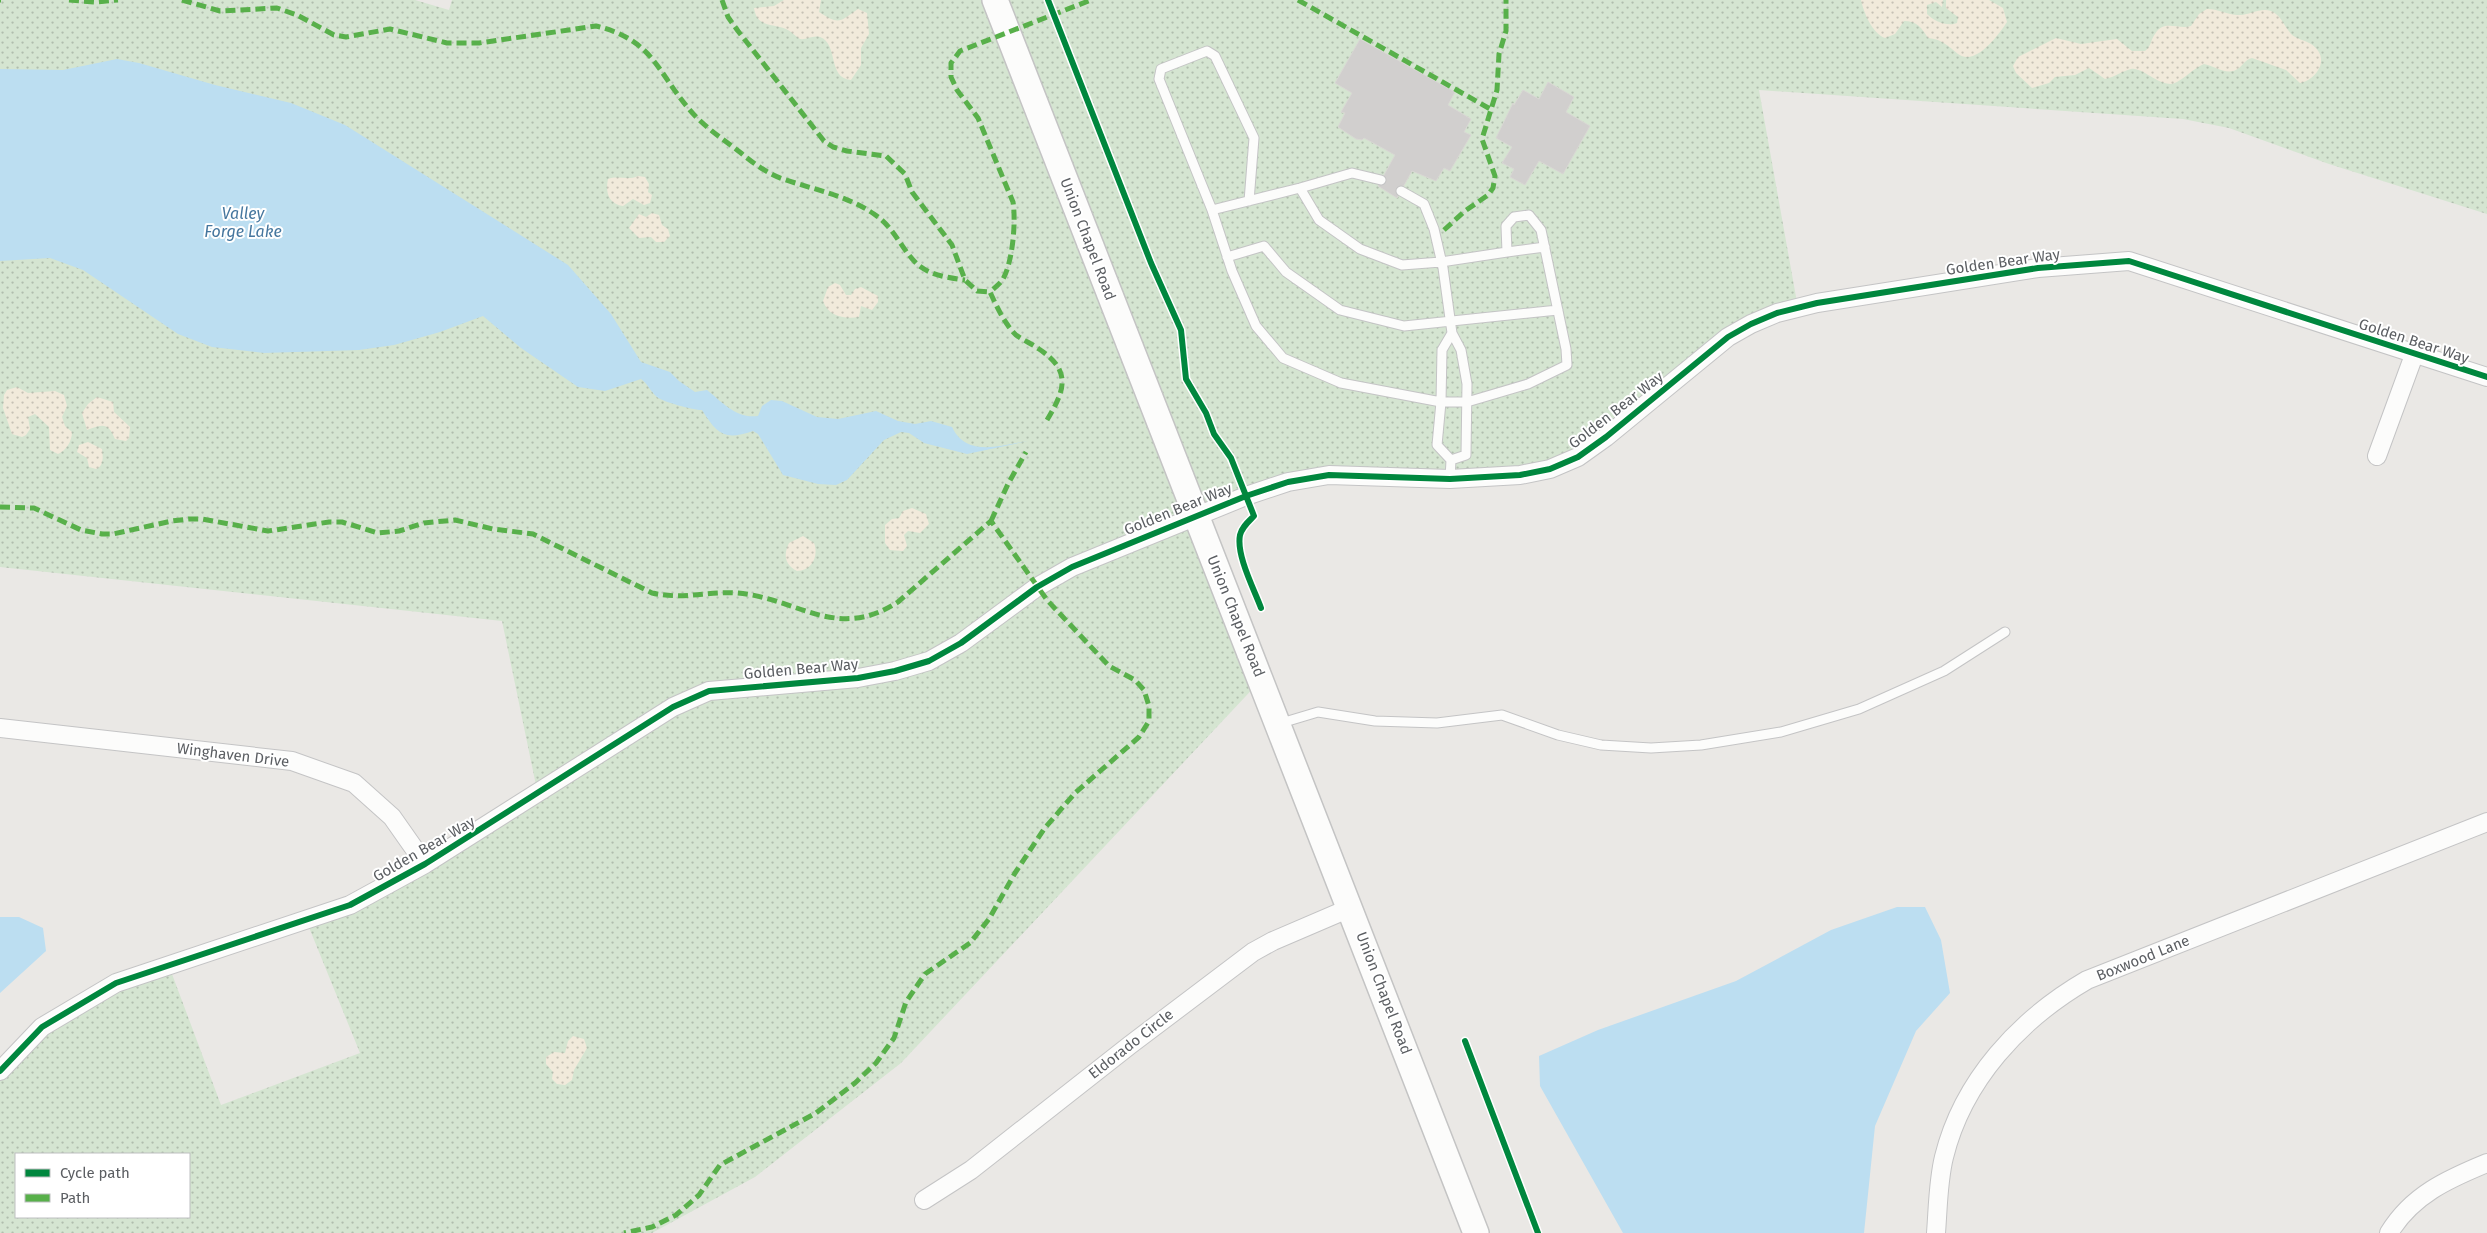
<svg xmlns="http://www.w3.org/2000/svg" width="2487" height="1233" viewBox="0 0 2487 1233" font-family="'Fira Sans',sans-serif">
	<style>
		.grass { fill: url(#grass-dots); fill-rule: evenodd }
		.sand { fill: url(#sand-dots) }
		.water { fill: #bcdef1 }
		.building { fill: #d1cfce; stroke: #d9d8d4 }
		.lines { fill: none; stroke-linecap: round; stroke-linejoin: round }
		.lane-casing { stroke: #c4c4c5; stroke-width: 11 }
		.street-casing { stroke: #c4c4c5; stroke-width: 20 }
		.secondary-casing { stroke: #c4c4c4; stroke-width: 28 }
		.lane { stroke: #fcfcfb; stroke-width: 9 }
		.street { stroke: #fcfcfb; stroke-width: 18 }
		.secondary { stroke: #fcfcfb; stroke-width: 25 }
		.quiet { stroke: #58b04a; stroke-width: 5; stroke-dasharray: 10 5; stroke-linecap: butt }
		.cycleway-casing { stroke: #fff; stroke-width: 9 }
		.cycleway { stroke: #00873e; stroke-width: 6 }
		.labels { text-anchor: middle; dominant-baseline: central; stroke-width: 4; stroke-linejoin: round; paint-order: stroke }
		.street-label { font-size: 15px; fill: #5b5e62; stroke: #fff }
		.water-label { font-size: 16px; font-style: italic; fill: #45769e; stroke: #fff }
	</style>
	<defs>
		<pattern id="grass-dots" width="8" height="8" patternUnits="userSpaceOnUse" patternTransform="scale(1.25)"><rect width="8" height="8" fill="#d5e5d1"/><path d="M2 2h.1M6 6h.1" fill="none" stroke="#b0bdad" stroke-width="1.8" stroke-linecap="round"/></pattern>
		<pattern id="sand-dots" width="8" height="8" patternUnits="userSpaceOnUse" patternTransform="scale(1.25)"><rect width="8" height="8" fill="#f1eadb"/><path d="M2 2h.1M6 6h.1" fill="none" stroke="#c6c1b5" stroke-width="1.8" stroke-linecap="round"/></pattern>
	</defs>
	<rect width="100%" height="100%" fill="#eae8e5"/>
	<path class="grass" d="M 0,0 L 415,0 L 449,10 L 452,0 L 2487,0 L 2487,214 L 2329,164 L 2229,128 L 2183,119 L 1759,90 L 1798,308 L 1777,313 L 1550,469 L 1329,475 L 1196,516 L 1261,680 L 901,1063 L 755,1177 L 652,1233 L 0,1233 L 0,1071 L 42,1027 L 169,966 L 221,1105 L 360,1053 L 306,920 L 538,795 L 502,621 L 0,567 ZM 16,1154 L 189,1154 L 189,1217 L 16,1217 Z"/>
	<path class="sand" d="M 784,0 L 821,0 L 819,12 C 840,26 840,21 858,9 L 867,13 L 869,34 L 861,48 L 861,65 L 851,80 C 827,78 839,44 820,37 C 812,35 807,40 800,39 C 795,36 791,31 786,29 C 772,23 757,28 754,8 L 774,6 Z
		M 1861,0 L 1943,0 L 1942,7 L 1936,2 L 1927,5 L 1927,14 C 1934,21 1947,27 1957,23 L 1958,17 L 1946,8 L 1946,0 L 1989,0 L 2003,8 L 2007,22 C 1999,34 1976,67 1958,54 C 1948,46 1942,39 1928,38 C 1922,28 1917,21 1904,21 L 1895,34 L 1885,38 C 1872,33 1864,13 1861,0 Z
		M 2207,9 C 2218,9 2226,14 2237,15 C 2249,16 2260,7 2271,11 C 2281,15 2284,26 2291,34 C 2296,39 2305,40 2311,44 C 2331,57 2318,79 2300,83 L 2286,70 L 2252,58 C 2245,60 2244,64 2239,68 C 2228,77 2215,66 2204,64 C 2192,69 2179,84 2171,84 C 2156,84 2142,67 2131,69 C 2122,71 2115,77 2105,79 L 2089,68 L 2075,75 L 2055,77 L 2049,83 L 2032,88 L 2016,73 L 2013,66 L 2018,57 L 2056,38 L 2081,44 L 2117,39 L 2132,51 L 2145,51 C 2151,47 2151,39 2155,34 C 2164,19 2178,30 2191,26 L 2199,14 Z
		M 638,176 L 645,177 L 649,184 L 648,192 L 652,195 L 650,203 L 644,205 L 633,199 L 623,206 C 609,204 605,193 608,179 C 619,175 628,181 638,176 Z
		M 652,213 L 659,215 L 662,225 L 668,229 L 670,236 L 664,242 L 656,242 L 651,237 L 639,238 L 629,228 L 639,214 L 646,217 Z
		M 835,283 L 840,285 L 846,295 L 851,295 L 855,289 L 861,287 L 878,296 L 878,302 L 872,310 L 861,306 L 859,317 C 844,319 829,317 823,301 L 828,287 Z
		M 17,387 L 28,393 L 55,391 L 64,395 L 67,406 L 62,417 L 65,426 L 72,432 C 72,441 66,451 58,454 L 50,450 L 49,427 L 35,414 L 28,417 L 30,429 L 26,435 L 22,437 L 12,434 L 3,408 L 4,395 L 7,390 Z
		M 97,397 L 113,402 L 114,412 L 130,427 L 129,438 L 126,441 L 115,439 C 108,422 103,424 87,430 L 82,413 L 88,404 Z
		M 88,442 L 102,449 C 103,456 104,466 96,469 L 89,467 L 87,458 L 77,452 L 79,445 Z
		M 912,508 L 926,514 L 929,524 L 920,533 L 908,531 L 904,535 L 907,546 L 903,551 L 890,550 L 885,543 L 885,525 L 892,519 L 899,518 L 903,511 Z
		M 803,536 L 814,543 C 819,556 812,571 797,571 C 785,565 783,555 789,543 Z
		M 573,1036 L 584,1039 L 587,1048 L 574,1070 L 572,1080 L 565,1085 L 557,1084 L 552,1079 L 553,1072 L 546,1064 L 546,1057 L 554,1052 L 565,1053 L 568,1041 Z"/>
	<path class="water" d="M 117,59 L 139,63 L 215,85 L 291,103 L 345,125 L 568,265 L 611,314 L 641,362 L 670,372 L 679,381 L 695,392 L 707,390 C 723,403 737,419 758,416 L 762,406 L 771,400 L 782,401 L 817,417 L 838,419 L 876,411 L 898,421 L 915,424 L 931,421 L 952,427 C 967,458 1000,445 1028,441 L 967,454 L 924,443 L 909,433 L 901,432 L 884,440 L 847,480 L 836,485 L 818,484 L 783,475 L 758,434 L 753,431 C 724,441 717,434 702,410 C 693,410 663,402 657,397 C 650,391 648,384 641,379 L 605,391 L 578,387 L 521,348 L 483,316 L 440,332 L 394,345 L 359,350 L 264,353 L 212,347 L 178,334 L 83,270 L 50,258 L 0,261 L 0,69 L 63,70 Z
		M 1897,907 L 1925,907 L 1941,940 L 1950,993 L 1916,1031 L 1875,1126 L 1864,1233 L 1623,1233 L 1540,1086 L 1539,1056 L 1598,1030 L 1736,981 L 1831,930 Z
		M 0,917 L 19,917 L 43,928 L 46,951 L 0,993 Z"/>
	<path class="building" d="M 1360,39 L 1455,92 L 1448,105 L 1471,119 L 1464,132 L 1471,135 L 1450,171 L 1444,168 L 1436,181 L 1412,171 L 1397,198 L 1378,186 L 1395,155 L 1364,138 L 1362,140 L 1356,139 L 1338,127 L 1345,113 L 1341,112 L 1352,93 L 1335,83 Z
		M 1548,82 L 1574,97 L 1566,112 L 1590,126 L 1563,174 L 1539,161 L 1525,185 L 1510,177 L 1514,169 L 1502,163 L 1512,147 L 1496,138 L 1513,103 L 1514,105 L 1523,90 L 1539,99 Z"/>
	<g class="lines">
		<g class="lane-casing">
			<path id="lane" d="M 1401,191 L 1424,204 L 1434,229 L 1443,268 L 1452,333 L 1461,350 L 1467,384 L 1466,455 L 1451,460
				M 1249,201 L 1254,138 L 1215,56 L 1207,51 L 1161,69 L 1159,79 L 1212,210 L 1300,188 L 1352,173 L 1381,180
				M 1212,210 L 1232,271 L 1256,326 L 1283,358 L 1341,383 L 1441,402 L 1467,402 L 1528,384 L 1567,365 L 1566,349 L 1541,230 L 1529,215 L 1514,217 L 1506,226 L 1507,252 L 1441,262 L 1402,265 L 1360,249 L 1319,220 L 1300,188
				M 1507,252 L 1545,247
				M 1227,257 L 1264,246 L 1286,272 L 1340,310 L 1404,326 L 1558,310
				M 1450,479 L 1451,460 L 1437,445 L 1441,402 L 1442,350 L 1452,333
				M 1278,724 L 1318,712 L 1375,721 L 1437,723 L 1502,715 L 1558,735 L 1601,745 L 1651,748 L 1701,745 L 1781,732 L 1859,709 L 1944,671 L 2005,632"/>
		</g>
		<g class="street-casing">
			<path id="street" d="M 2377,456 L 2414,355
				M 0,728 L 292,761 L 354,783 L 392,817 L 425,864
				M 0,1071 L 42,1027 L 116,983 L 350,905 L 425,864 L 673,707 L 709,691 L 858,678 L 895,671 L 929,661 L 961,643 L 1037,587 L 1072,567 L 1246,496 L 1288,482 L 1329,475 L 1450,479 L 1520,475 L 1550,469 L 1578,457 L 1606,437 L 1728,337 L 1751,324 L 1777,313 L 1817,303 L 2038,268 L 2129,261 L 2487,377
				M 924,1200 L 971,1170 L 1130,1045 L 1253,952 L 1273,941 L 1350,908
				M 1936,1233 C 1938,1208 1938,1181 1944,1157 C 1963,1080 2020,1019 2087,980 L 2487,822
				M 2389,1233 C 2412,1195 2448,1179 2487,1163"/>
		</g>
		<g class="secondary-casing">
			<path id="secondary" d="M 995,0 L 1476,1233"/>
		</g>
		<use href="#lane" class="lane"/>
		<use href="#street" class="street"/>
		<use href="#secondary" class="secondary"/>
		<path class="quiet" d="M 0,0 L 1,0
			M 69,0 L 95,2 L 118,0
			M 182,0 L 220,11 L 277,8 L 297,15 L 334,35 L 346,37 L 390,29 L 447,43 L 479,43 L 596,26 C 653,40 656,70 689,109 C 703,126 724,140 741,153 C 753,163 768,174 783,179 C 815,190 846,195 874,214 C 894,227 900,247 916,263 C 928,275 949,278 965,280
			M 722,0 L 728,17 L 738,31 L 824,141 L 833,147 L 847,151 L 886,156 L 905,174 L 912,192 L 952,245 L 965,280 L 977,291 L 990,292
			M 1298,0 L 1492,110
			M 1444,230 L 1465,211 L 1488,195 L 1493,188 L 1495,176 L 1482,139 L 1497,90 L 1499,54 L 1506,31 L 1506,0
			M 1047,420 C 1065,390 1072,371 1039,349 C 1032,344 1023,340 1016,335 C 1004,323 997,307 990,292 C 994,288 1000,284 1003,279 C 1013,261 1016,221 1013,202 L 978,118 L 957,90 L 951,77 L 951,63 L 960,51 L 1091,0
			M 0,507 L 34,508 L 81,530 L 102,534 L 113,534 L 172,521 L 189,519 L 202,519 L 268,531 L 329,522 L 342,522 L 378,533 L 399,531 L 424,523 L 455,520 L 493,529 L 533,534 L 652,593 C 684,600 707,591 737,593 C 798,598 836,642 898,602 L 991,521 L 1047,600 L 1109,666 L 1135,680 L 1144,690 L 1149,706 L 1149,721 L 1139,737 L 1075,793 L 1044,829 L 1015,873 L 989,919 L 970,943 L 925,974 L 906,1002 L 894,1038 L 876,1063 L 855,1083 L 816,1113 L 720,1165 L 699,1195 L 676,1215 L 652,1227 L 624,1233
			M 991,521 L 1008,484 L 1026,452"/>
		<g class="cycleway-casing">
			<path id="cycleway" d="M 1048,0 L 1151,263 L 1181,330 L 1186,379 L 1206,413 L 1214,434 L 1231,458 L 1254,516 C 1248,522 1242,527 1240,535 C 1236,555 1254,589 1261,608
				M 1465,1041 L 1538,1233
				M 0,1071 L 42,1027 L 116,983 L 350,905 L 425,864 L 673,707 L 709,691 L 858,678 L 895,671 L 929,661 L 961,643 L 1037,587 L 1072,567 L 1246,496 L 1288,482 L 1329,475 L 1450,479 L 1520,475 L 1550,469 L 1578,457 L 1606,437 L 1728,337 L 1751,324 L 1777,313 L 1817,303 L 2038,268 L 2129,261 L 2487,377"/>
		</g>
		<use href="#cycleway" class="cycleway"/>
	</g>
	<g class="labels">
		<g class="street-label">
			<text transform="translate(1088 239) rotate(69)">Union Chapel Road</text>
			<text transform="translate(2003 262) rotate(-8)">Golden Bear Way</text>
			<text transform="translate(2414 341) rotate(18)">Golden Bear Way</text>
			<text transform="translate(1616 410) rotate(-38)">Golden Bear Way</text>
			<text transform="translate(1178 509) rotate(-22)">Golden Bear Way</text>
			<text transform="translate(1236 616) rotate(68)">Union Chapel Road</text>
			<text transform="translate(801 669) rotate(-5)">Golden Bear Way</text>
			<text transform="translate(233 755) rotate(7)">Winghaven Drive</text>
			<text transform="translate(424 849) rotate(-30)">Golden Bear Way</text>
			<text transform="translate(2143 958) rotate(-22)">Boxwood Lane</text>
			<text transform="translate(1384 993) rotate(69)">Union Chapel Road</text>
			<text transform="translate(1131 1044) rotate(-38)">Eldorado Circle</text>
		</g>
		<g class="water-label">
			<text x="243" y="213">Valley<tspan x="243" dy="18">Forge Lake</tspan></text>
		</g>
	</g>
	<rect x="15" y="1153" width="175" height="65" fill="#ffffff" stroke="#bdbfc0"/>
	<rect x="25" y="1169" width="25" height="8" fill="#00873e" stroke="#bdbfc0"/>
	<text x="60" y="1178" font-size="15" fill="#5b5e62">Cycle path</text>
	<rect x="25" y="1194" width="25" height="8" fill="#58b04a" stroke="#bdbfc0"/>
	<text x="60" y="1203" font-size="15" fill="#5b5e62">Path</text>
</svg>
